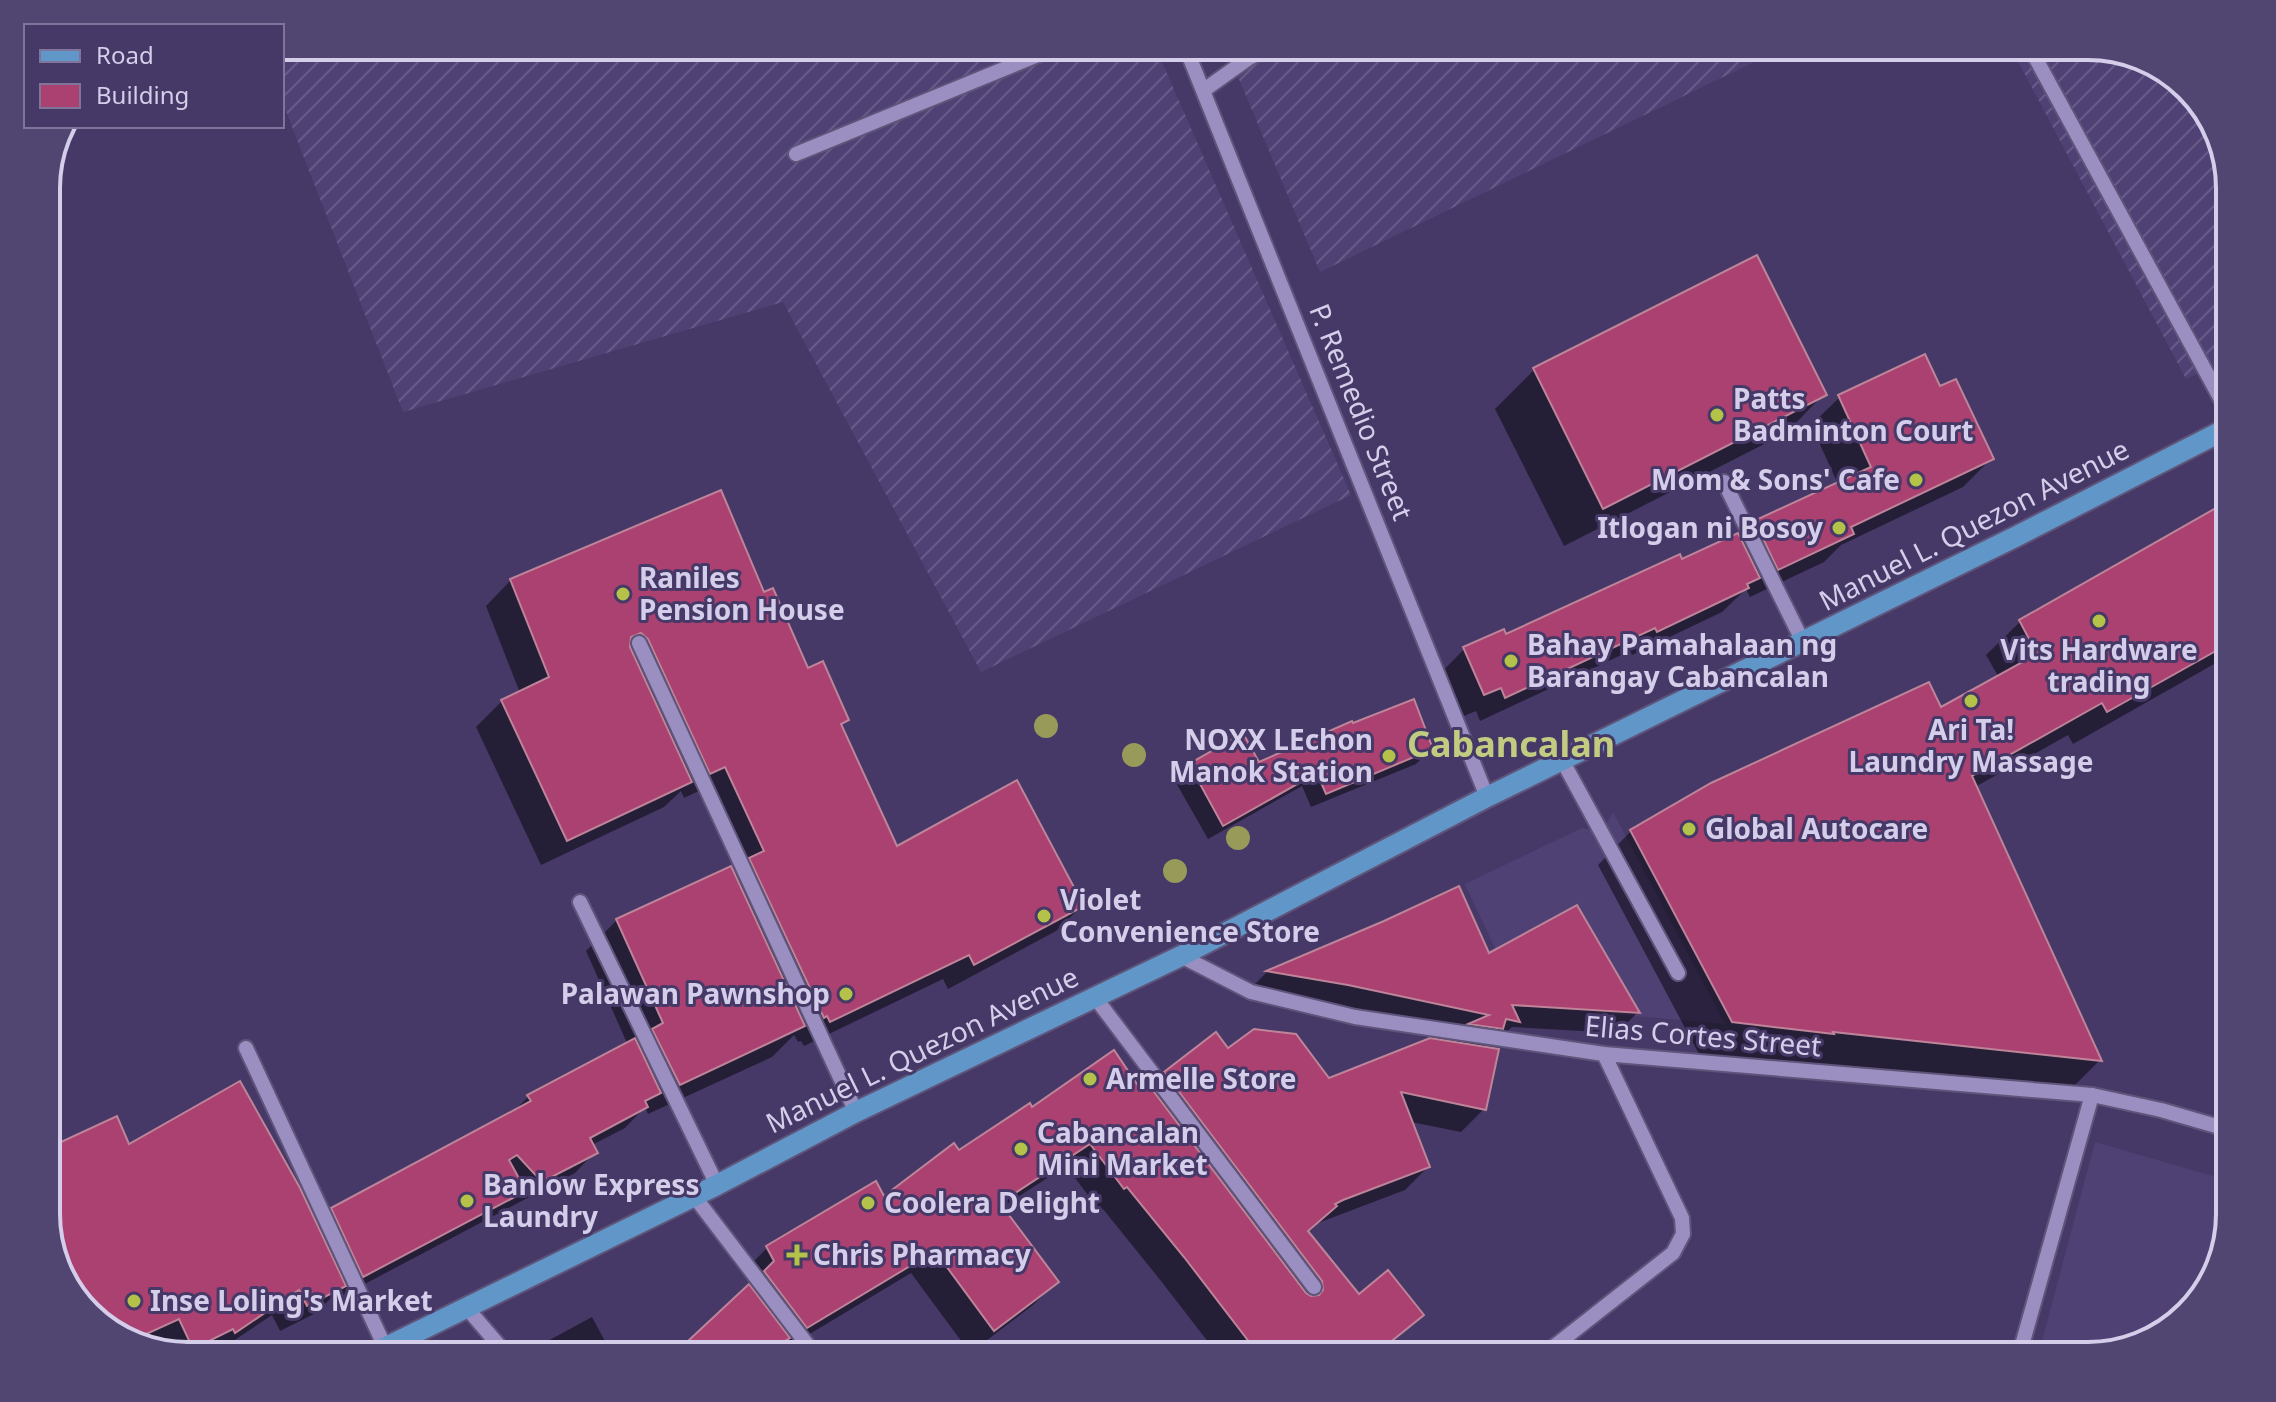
<svg xmlns="http://www.w3.org/2000/svg" width="2276" height="1402" font-family="'Noto Sans',sans-serif">
	<style>
		.built { fill: #504175 }
		.industrial { fill: url(#industrial-furrows) }
		.shadow { fill: #0007 }
		.building { fill: #aa4170; stroke: #be8499; stroke-width: 2 }
		.lines { fill: none; stroke-linecap: round; stroke-linejoin: round }
		.minor-casing { stroke: #5f547a; stroke-width: 18 }
		.major-casing { stroke: #5f547a; stroke-width: 24 }
		.minor { stroke: #9b8fc2; stroke-width: 14 }
		.major { stroke: #6196c9; stroke-width: 20 }
		.tree { fill: #979a59 }
		.poi-dot { fill: #b4c24a; stroke: #463967; stroke-width: 3 }
		.labels { text-anchor: middle; stroke-width: 6; stroke-linejoin: round; paint-order: stroke }
		.poi-label { font-size: 28px; font-weight: bold; fill: #d4ceea; stroke: #463967; text-anchor: start }
		.street-label { font-size: 28px; fill: #d4ceea; stroke: #463967 }
		.district-label { font-size: 36px; font-weight: bold; fill: #c1cc80; stroke: #463967 }
		.rim { fill: none; stroke: #d4ceea; stroke-width: 4 }
	</style>
	<defs>
		<pattern id="industrial-furrows" width="10" height="10" patternUnits="userSpaceOnUse" patternTransform="scale(2)"><rect width="10" height="10" fill="#504175"/><path d="M-1 1l2-2M0 10L10 0M9 11l2-2" fill="none" stroke="#685b89"/></pattern>
	</defs>
	<rect width="100%" height="100%" fill="#463967"/>
	<g class="built">
		<path d="M1613,812L1725,1024L1522,1006L1465,884L1582,828L1602,832Z"/>
		<path d="M2095,1142L2230,1181V1214L2211,1285L2159,1337L2088,1356H2038Z"/>
	</g>
	<g class="industrial">
		<path d="M282,46H1155L1351,495L981,672L783,302L403,412L282,101Z"/>
		<path d="M1225,46H1787L1320,272Z"/>
		<path d="M2010,46H2088L2159,65L2211,117L2230,179V357L2186,379Z"/>
	</g>
	<g class="shadow">
		<path d="M1534,370L1824,394L1786,433L1564,546L1495,409Z"/>
		<path d="M1939,388L1991,459L1963,487L1841,545L1824,562L1750,597L1746,589L1722,612L1632,655L1630,651L1480,721L1476,711L1459,718L1440,674L1464,649L1506,636L1681,562L1739,540L1759,520L1838,484L1811,425L1840,397Z"/>
		<path d="M2230,502V655L2073,744L2068,735L1975,787L2099,1061L2066,1094L1799,1067L1699,1054L1598,865L1631,831L1940,710L1999,678L1986,655L2020,622Z"/>
		<path d="M511,580L763,594L807,670L847,719L840,726L896,848L1082,906L1056,931L948,989L943,979L804,1046L801,1041L798,1042L794,1035L772,1057L648,1114L645,1107L625,1128L592,1145L595,1152L575,1173L342,1296L339,1290L316,1313L280,1331L272,1315L211,1356H188L117,1337L65,1285L46,1223L129,1147L316,1226L333,1210L510,1115L529,1096L627,1043L586,951L617,920L734,876L737,873L699,791L684,798L681,791L664,807L541,865L476,727L502,701L520,693L486,606Z"/>
		<path d="M1242,736L1258,764L1431,749L1416,764L1311,807L1302,786L1208,839L1175,781L1190,766Z"/>
		<path d="M1576,908L1637,1013L1617,1033L1512,1027L1497,1041L1490,1040L1482,1048L1484,1109L1461,1132L1411,1122L1428,1167L1405,1190L1318,1223L1307,1233L1358,1296L1421,1314L1383,1350L1388,1356H1219L1161,1281L1103,1209L1100,1211L1066,1166L1001,1208L1056,1282L1033,1305L970,1353L911,1273L788,1347L796,1356H675L752,1285L744,1271L767,1248L884,1199L1032,1110L1141,1093L1150,1089L1165,1074L1228,1051L1328,1080L1451,1043L1461,1034L1248,991L1267,972L1385,923L1488,956Z"/>
		<path d="M592,1317L613,1356H520Z"/>
	</g>
	<g class="building">
		<path d="M1757,255L1827,395L1603,509L1533,368Z"/>
		<path d="M1925,354L1940,386L1956,379L1994,459L1851,527L1854,534L1778,570L1756,524L1759,523L1758,519L1871,467L1838,395Z"/>
		<path d="M721,490L764,592L773,588L808,668L823,661L849,720L841,724L897,846L1017,780L1084,906L974,965L969,955L830,1022L827,1016L824,1018L749,858L764,851L725,767L710,774L648,639L641,633L631,637L630,647L692,782L567,841L501,700L549,677L510,579Z"/>
		<path d="M2230,500V643L2107,712L2102,703L1972,776L2102,1061L1833,1032L1834,1034L1732,1022L1630,830L1711,783L1929,682L1941,707L2037,654L2019,620Z"/>
		<path d="M1738,533L1760,578L1747,584L1749,588L1657,632L1655,628L1505,698L1501,688L1484,695L1463,647L1504,629L1506,634L1680,554L1682,559Z"/>
		<path d="M1414,699L1433,749L1326,794L1317,773L1223,826L1189,764L1243,733L1259,762L1352,721L1353,723Z"/>
		<path d="M731,866L805,1026L680,1085L652,1029L663,1023L616,919Z"/>
		<path d="M1459,886L1489,953L1577,905L1640,1013L1512,1005L1520,1022L1506,1019L1503,1029L1468,1024L1489,1015L1348,985L1266,971L1384,921Z"/>
		<path d="M1254,1029L1296,1034L1329,1078L1430,1038L1499,1049L1486,1110L1401,1092L1430,1167L1343,1200L1335,1204L1337,1206L1308,1231L1359,1294L1388,1270L1424,1315L1373,1356H1260L1184,1257L1127,1187L1124,1189L1090,1144L1000,1203L1059,1282L994,1331L935,1251L807,1328L764,1271L774,1261L766,1246L876,1181L884,1196L954,1143L959,1150L1030,1103L1032,1107L1114,1050L1141,1090L1148,1084L1306,1293L1311,1296L1319,1295L1323,1290L1322,1281L1164,1072L1216,1032L1228,1048Z"/>
		<path d="M635,1038L661,1093L645,1101L648,1107L590,1138L598,1153L542,1182L517,1155L509,1160L526,1191L363,1277L331,1208L531,1101L527,1095Z"/>
		<path d="M240,1081L300,1188L346,1286L307,1306L299,1290L235,1333L233,1329L193,1349L179,1319L131,1341L117,1337L65,1285L46,1223V1149L117,1116L129,1144Z"/>
		<path d="M749,1284L790,1338L759,1356H672Z"/>
	</g>
	<g class="lines">
		<g class="minor-casing">
			<g id="minor">
				<path d="M1185,46L1487,797"/>
				<path d="M2029,46L2230,416"/>
				<path d="M1204,90L1249,58L1275,46"/>
				<path d="M796,154L1060,46"/>
				<path d="M1724,482L1803,642"/>
				<path d="M639,643L856,1112"/>
				<path d="M1562,760L1678,973"/>
				<path d="M580,902L717,1185"/>
				<path d="M1181,956L1251,992L1355,1017L1604,1054L2092,1095L2161,1110L2230,1130"/>
				<path d="M1094,996L1314,1287"/>
				<path d="M246,1048L385,1347"/>
				<path d="M694,1196L816,1356"/>
				<path d="M466,1307L508,1356"/>
				<path d="M1542,1356L1673,1253L1683,1234L1682,1218L1604,1054"/>
				<path d="M2019,1356L2092,1095"/>
			</g>
		</g>
		<g class="major-casing">
			<path id="major" d="M368,1356L717,1185L856,1112L1181,956L1487,797L2017,536L2230,427"/>
		</g>
		<use href="#minor" class="minor"/>
		<use href="#major" class="major"/>
	</g>
	<g class="tree">
		<circle cx="1046" cy="726" r="12"/>
		<circle cx="1134" cy="755" r="12"/>
		<circle cx="1238" cy="838" r="12"/>
		<circle cx="1175" cy="871" r="12"/>
	</g>
	<g class="poi-dot">
		<circle cx="1717" cy="415" r="8"/>
		<circle cx="1916" cy="480" r="8"/>
		<circle cx="1839" cy="528" r="8"/>
		<circle cx="623" cy="594" r="8"/>
		<circle cx="2099" cy="621" r="8"/>
		<circle cx="1511" cy="661" r="8"/>
		<circle cx="1971" cy="701" r="8"/>
		<circle cx="1389" cy="756" r="8"/>
		<circle cx="1689" cy="829" r="8"/>
		<circle cx="1044" cy="916" r="8"/>
		<circle cx="846" cy="994" r="8"/>
		<circle cx="1090" cy="1079" r="8"/>
		<circle cx="1021" cy="1149" r="8"/>
		<circle cx="467" cy="1201" r="8"/>
		<circle cx="868" cy="1203" r="8"/>
		<path d="M793 1243h8v8h8v8h-8v8h-8v-8h-8v-8h8z"/>
		<circle cx="134" cy="1301" r="8"/>
	</g>
	<g class="labels">
		<g class="poi-label">
			<text x="1733" y="409">Patts<tspan x="1733" dy="32">Badminton Court</tspan></text>
			<text x="1900" y="490" text-anchor="end">Mom &amp; Sons' Cafe</text>
			<text x="1823" y="538" text-anchor="end">Itlogan ni Bosoy</text>
			<text x="639" y="588">Raniles<tspan x="639" dy="32">Pension House</tspan></text>
			<text x="1527" y="655">Bahay Pamahalaan ng<tspan x="1527" dy="32">Barangay Cabancalan</tspan></text>
			<text x="2099" y="660" text-anchor="middle">Vits Hardware<tspan x="2099" dy="32">trading</tspan></text>
			<text x="1971" y="740" text-anchor="middle">Ari Ta!<tspan x="1971" dy="32">Laundry Massage</tspan></text>
			<text x="1373" y="750" text-anchor="end">NOXX LEchon<tspan x="1373" dy="32">Manok Station</tspan></text>
			<text x="1705" y="839">Global Autocare</text>
			<text x="1060" y="910">Violet<tspan x="1060" dy="32">Convenience Store</tspan></text>
			<text x="830" y="1004" text-anchor="end">Palawan Pawnshop</text>
			<text x="1106" y="1089">Armelle Store</text>
			<text x="1037" y="1143">Cabancalan<tspan x="1037" dy="32">Mini Market</tspan></text>
			<text x="483" y="1195">Banlow Express<tspan x="483" dy="32">Laundry</tspan></text>
			<text x="884" y="1213">Coolera Delight</text>
			<text x="813" y="1265">Chris Pharmacy</text>
			<text x="150" y="1311">Inse Loling's Market</text>
		</g>
		<g class="street-label">
			<text transform="translate(1361 412) rotate(68)" y="10">P. Remedio Street</text>
			<text transform="translate(1974 525) rotate(-27)" y="10">Manuel L. Quezon Avenue</text>
			<text transform="translate(1703 1036) rotate(5)" y="10">Elias Cortes Street</text>
			<text transform="translate(922 1050) rotate(-26)" y="10">Manuel L. Quezon Avenue</text>
		</g>
		<g class="district-label">
			<text x="1511" y="757">Cabancalan</text>
		</g>
	</g>
	<path d="M0 0H2276V1402H0ZM188 60H2088A128 128 0 0 1 2216 188V1214A128 128 0 0 1 2088 1342H188A128 128 0 0 1 60 1214V188A128 128 0 0 1 188 60Z" fill="#514571" fill-rule="evenodd"/>
	<path class="rim" d="M188 60H2088A128 128 0 0 1 2216 188V1214A128 128 0 0 1 2088 1342H188A128 128 0 0 1 60 1214V188A128 128 0 0 1 188 60Z"/>
	<rect x="24" y="24" width="260" height="104" fill="#463967" stroke="#7f759b" stroke-width="2"/>
	<rect x="40" y="50" width="40" height="12" fill="#6196c9" stroke="#7f759b" stroke-width="2"/>
	<text x="96" y="64" font-size="24" fill="#d4ceea">Road</text>
	<rect x="40" y="84" width="40" height="24" fill="#aa4170" stroke="#7f759b" stroke-width="2"/>
	<text x="96" y="104" font-size="24" fill="#d4ceea">Building</text>
</svg>
